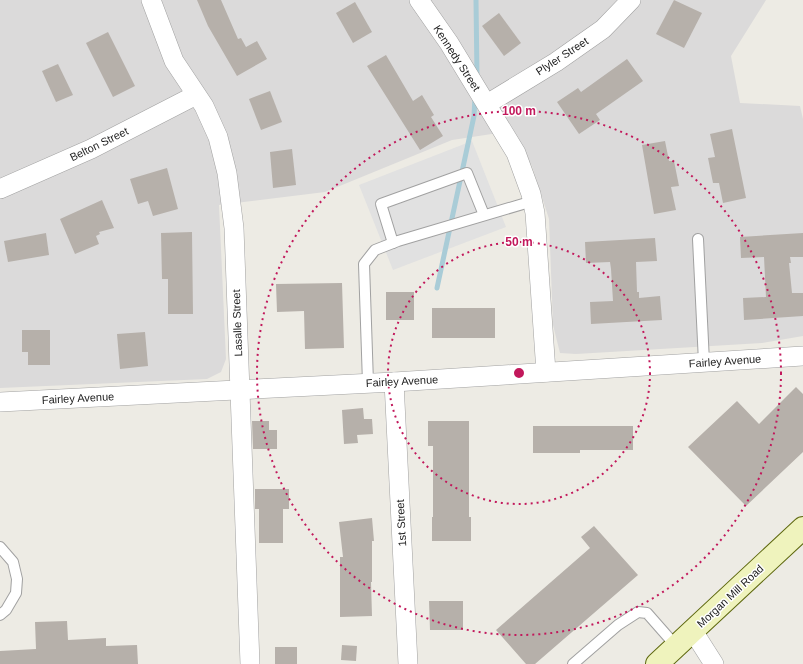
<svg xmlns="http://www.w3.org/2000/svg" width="803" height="664" font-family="Arial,sans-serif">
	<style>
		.residential { fill: #dbdada }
		.parking { fill: #e1e1e1 }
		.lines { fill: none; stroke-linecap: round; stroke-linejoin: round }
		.stream { stroke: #a9ccd7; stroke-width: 5 }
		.building { fill: #b6b0aa }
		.service-casing { stroke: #a1a1a1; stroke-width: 12 }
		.minor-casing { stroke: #a1a1a1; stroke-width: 20 }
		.secondary-casing { stroke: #5f6910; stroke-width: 24 }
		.service { stroke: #fff; stroke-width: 10 }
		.minor { stroke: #fff; stroke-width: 19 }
		.secondary { stroke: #eff3bd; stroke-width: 22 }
		.ring { fill: none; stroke: #c2185b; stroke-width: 2; stroke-dasharray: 2 4 }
		.labels { text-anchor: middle; stroke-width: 3; stroke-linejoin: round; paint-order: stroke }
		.street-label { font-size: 11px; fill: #1d1d1d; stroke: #fff }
		.centre { fill: #c2185b; stroke: #fff; stroke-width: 2 }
		.ring-label { font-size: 12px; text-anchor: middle; font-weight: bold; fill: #c2185b; stroke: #fff; stroke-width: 3; stroke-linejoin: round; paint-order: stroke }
	</style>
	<rect width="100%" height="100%" fill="#edebe4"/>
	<path class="residential" d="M0,0H766L731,56L740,103L800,106L803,119V336L762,343L576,354L560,353L553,325L549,219L532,166L511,131L452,140L325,192L219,205L226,359L221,372L207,379L0,388Z"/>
	<path class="parking" d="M472,141L506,227L393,270L359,185Z"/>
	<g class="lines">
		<g class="stream">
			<path d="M476,0L477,77"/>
			<path d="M437,288L474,116L475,97"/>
		</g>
	</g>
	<g class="building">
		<path d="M197,0H221L238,39L241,38L246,47L257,41L267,59L237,76L208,26Z"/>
		<path d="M674,0L702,13L684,48L656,34Z"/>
		<path d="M355,2L372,32L353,43L336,13Z"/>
		<path d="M499,13L521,43L504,56L482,26Z"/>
		<path d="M108,32L135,86L113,97L86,43Z"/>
		<path d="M386,55L413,101L422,95L434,115L431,117L443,136L420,150L367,66Z"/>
		<path d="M627,59L643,81L596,114L600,120L579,134L557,102L578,88L581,92Z"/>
		<path d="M58,64L73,95L56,102L42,71Z"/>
		<path d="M270,91L282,122L261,130L249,99Z"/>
		<path d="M732,129L746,198L723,203L719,183H713L708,158L715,157L710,134Z"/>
		<path d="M665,141L669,161H674L679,186L671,187L676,210L654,214L642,145Z"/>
		<path d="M292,149L296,185L273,188L270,152Z"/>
		<path d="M167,168L178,209L153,216L148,201L138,204L130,179Z"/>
		<path d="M102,200L114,228L99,232L100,234L96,236L99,244L75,254L60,219Z"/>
		<path d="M192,232L193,314H168V279H162L161,233Z"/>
		<path d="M46,233L49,255L8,262L4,241Z"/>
		<path d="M803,233V257H790L791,263H789L792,293H803V316L744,320L743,298L766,297L764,257L741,258L740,237Z"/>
		<path d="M655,238L657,261L636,262L637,292H639V298L660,296L662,320L591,324L590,302L613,301L611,269L610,262L586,263L585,242Z"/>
		<path d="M342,283L344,348L305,349L304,311L277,312L276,284Z"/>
		<rect x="386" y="292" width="28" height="28"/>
		<rect x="432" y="308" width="63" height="30"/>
		<path d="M22,330H50V365H28V352H22Z"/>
		<path d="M145,332L148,366L120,369L117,334Z"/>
		<path d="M796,387L803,394V452L746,506L688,447L737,401L759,424Z"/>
		<path d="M363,408L364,419H372L373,434L357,435L358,443L344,444L342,410Z"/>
		<path d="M252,421H269V430H277V449H253Z"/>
		<path d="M428,421H469V517H471V541H432V517H433V446H428Z"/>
		<path d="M533,426H633V450H580V453H533Z"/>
		<path d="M255,489H289V509H283V543H259V509H255Z"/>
		<path d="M372,518L374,541H372V582H371L372,616L340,617V557H343L339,522Z"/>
		<path d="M594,526L638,575L535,664H526L496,630L590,548L581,537Z"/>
		<path d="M429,601H463V630H430Z"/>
		<path d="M67,621L68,640L106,638V646L137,645L138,664H0V651L36,649L35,622Z"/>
		<path d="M342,645L357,646L356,661L341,660Z"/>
		<rect x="275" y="647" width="22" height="17"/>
	</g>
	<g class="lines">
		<g class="service-casing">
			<g id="service">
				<path d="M698,239L704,362"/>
				<path d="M393,243L381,204L467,173L484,215"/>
				<path d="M368,383L364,264L375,250L398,241L533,201"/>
				<path d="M0,547L13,562L17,579L16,593L6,610L0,615"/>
				<path d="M573,664L618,625L638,612L647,613L676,646"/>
			</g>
		</g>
		<g class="minor-casing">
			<g id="minor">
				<path d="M151,0L174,61L204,106L218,137L227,173L234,228L250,664"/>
				<path d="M419,0L449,43L516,153L531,194L535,213L546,372"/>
				<path d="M487,104L556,62L603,29L631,0"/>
				<path d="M0,189L91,149L196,95"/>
				<path d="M394,382L408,664"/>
				<path d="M0,402L394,382L803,356"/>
				<path d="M693,631L714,664"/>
			</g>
		</g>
		<g class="secondary-casing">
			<path id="secondary" d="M657,664L803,528"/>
		</g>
		<use href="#service" class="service"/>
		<use href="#minor" class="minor"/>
		<use href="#secondary" class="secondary"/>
	</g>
	<g class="ring">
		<circle cx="519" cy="373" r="131"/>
		<circle cx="519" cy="373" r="262"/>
	</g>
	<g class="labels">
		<g class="street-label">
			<text transform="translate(562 56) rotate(-33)" y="4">Plyler Street</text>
			<text transform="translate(457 58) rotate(57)" y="4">Kennedy Street</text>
			<text transform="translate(99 144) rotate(-26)" y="4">Belton Street</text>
			<text transform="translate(237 323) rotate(-92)" y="4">Lasalle Street</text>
			<text transform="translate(725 361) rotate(-4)" y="4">Fairley Avenue</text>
			<text transform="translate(402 381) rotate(-3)" y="4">Fairley Avenue</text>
			<text transform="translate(78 398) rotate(-3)" y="4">Fairley Avenue</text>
			<text transform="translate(401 523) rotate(-93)" y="4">1st Street</text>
			<text transform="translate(730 596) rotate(-43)" y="4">Morgan Mill Road</text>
		</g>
	</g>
	<circle cx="519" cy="373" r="6" class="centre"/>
	<g class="ring-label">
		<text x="519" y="115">100 m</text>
		<text x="519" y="246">50 m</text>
	</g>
</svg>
